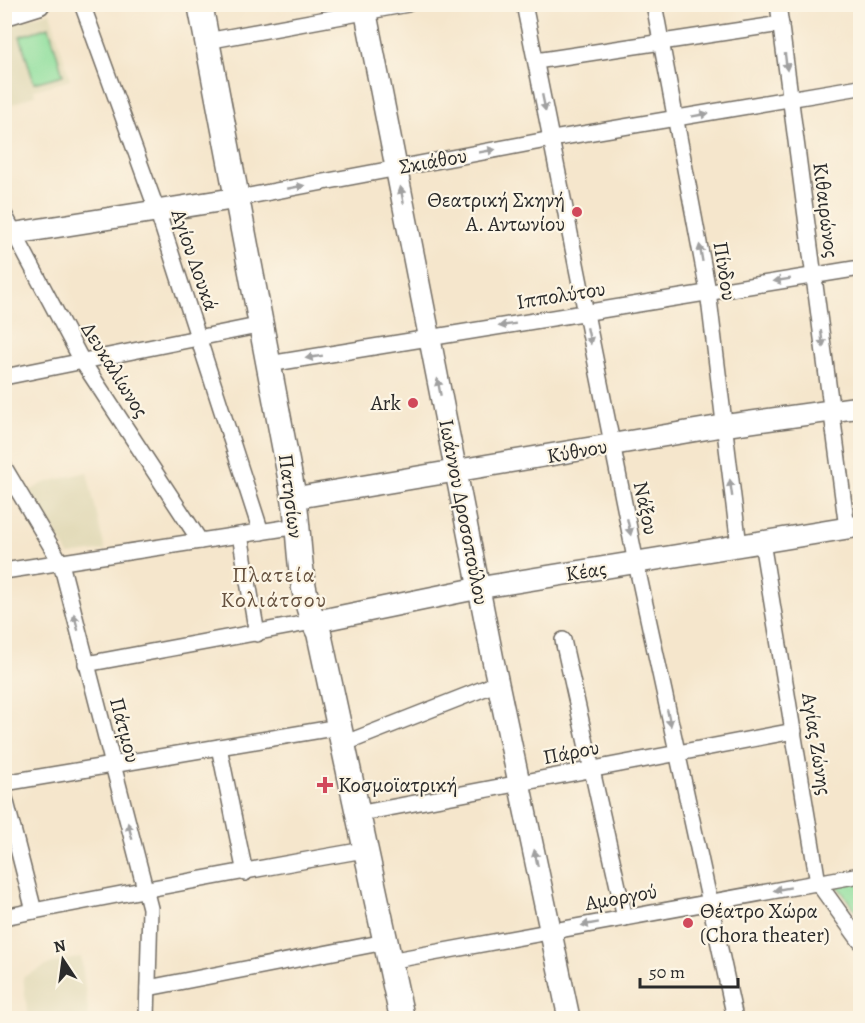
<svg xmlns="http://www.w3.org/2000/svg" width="865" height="1023" font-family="Alegreya,serif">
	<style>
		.built { fill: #e3dbba }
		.green { fill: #90df9e; stroke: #5e8564; stroke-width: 1.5 }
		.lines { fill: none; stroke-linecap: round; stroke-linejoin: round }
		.street-casing { stroke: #726c63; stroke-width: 18 }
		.secondary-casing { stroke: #726c63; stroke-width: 24 }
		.primary-casing { stroke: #726c63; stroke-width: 27 }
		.street { stroke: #fff; stroke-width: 15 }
		.secondary { stroke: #fff; stroke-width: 21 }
		.primary { stroke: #fff; stroke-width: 24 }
		.oneway { fill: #a0a0a0 }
		.poi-dot { fill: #d1495b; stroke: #fcf5e5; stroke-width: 2 }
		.labels { text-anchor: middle; stroke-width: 4.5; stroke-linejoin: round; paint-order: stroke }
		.street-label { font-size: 21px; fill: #2b2b2b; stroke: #fcf5e5 }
		.poi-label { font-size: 21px; fill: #2b2b2b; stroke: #fcf5e5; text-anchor: end }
		.neighbourhood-label { font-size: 22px; letter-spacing: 1.5px; fill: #665240; stroke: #fcf5e5 }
	</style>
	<rect width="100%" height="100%" fill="#fcf5e5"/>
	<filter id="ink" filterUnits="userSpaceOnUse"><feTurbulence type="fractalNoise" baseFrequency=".0167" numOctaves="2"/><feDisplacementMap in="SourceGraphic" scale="12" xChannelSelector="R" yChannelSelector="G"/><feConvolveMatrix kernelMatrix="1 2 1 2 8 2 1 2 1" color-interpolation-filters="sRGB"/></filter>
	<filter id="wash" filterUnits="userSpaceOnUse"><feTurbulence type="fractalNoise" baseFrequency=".008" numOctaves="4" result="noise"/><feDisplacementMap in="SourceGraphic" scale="24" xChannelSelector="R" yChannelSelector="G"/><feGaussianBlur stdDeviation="1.35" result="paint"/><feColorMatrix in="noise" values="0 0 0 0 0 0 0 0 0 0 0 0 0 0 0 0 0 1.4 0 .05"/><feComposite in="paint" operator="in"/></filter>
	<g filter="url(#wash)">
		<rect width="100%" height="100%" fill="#f5e6cc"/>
		<g class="built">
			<path d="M50,12L70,80L34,90L35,95L5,107V26Z"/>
			<path d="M87,472L105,550L69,555L30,491L44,483Z"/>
			<path d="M81,957L89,1018H28L23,977L52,963Z"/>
		</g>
		<g class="green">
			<path d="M49,27L63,75L34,83L20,36Z"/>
			<path d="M860,876V917L834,881Z"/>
		</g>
	</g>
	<g filter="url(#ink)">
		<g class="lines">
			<g class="street-casing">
				<g id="street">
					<path d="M82,4L159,216L261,532"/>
					<path d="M524,4L636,563L735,1018"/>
					<path d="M654,4L708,291L739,546"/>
					<path d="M778,4L847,528"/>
					<path d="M207,41L408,4"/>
					<path d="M536,61L781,24"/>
					<path d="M238,198L552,139L860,87"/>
					<path d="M4,214L82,361L200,541"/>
					<path d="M269,364L860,268"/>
					<path d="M4,377L262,325"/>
					<path d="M4,467L61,563L150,908L147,1018"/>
					<path d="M240,535L257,634"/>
					<path d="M762,542L818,883L860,941"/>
					<path d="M4,571L298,526"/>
					<path d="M563,640L625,918"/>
					<path d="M86,664L313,622"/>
					<path d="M343,744L498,683"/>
					<path d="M219,747L245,873"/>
					<path d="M4,783L339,727"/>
					<path d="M4,794L34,911"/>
					<path d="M357,814L794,731"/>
					<path d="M4,917C124,893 244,871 364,850"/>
					<path d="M389,961L860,875"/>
					<path d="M148,988L385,942"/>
				</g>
			</g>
			<g class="secondary-casing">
				<g id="secondary">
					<path d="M364,4L493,660L569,1018"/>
					<path d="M4,15L39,4"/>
					<path d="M4,235L238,198"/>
					<path d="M294,498L722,426L860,407"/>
					<path d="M313,622L484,587L860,526"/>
				</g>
			</g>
			<g class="primary-casing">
				<path id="primary" d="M200,4L294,498C301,542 297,593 319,633L402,1018"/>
			</g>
			<use href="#street" class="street"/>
			<use href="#secondary" class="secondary"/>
			<use href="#primary" class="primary"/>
		</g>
		<defs><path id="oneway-solid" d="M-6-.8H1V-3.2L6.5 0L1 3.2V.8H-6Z" transform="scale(1.5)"/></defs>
		<g class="oneway">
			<use href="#oneway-solid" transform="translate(786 62) rotate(83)"/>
			<use href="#oneway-solid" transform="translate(544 103) rotate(78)"/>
			<use href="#oneway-solid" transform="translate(700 115) rotate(-10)"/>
			<use href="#oneway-solid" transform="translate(487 151) rotate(-10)"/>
			<use href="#oneway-solid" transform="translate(296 187) rotate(-11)"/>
			<use href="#oneway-solid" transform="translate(402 195) rotate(-101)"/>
			<use href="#oneway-solid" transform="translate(701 253) rotate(-100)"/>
			<use href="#oneway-solid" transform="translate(782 280) rotate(171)"/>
			<use href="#oneway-solid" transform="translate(507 325) rotate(171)"/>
			<use href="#oneway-solid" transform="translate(589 336) rotate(78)"/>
			<use href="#oneway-solid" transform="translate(822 339) rotate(83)"/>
			<use href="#oneway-solid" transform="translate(314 357) rotate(171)"/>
			<use href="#oneway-solid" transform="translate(439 387) rotate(-101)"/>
			<use href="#oneway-solid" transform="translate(731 488) rotate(-98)"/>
			<use href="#oneway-solid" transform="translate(629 527) rotate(78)"/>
			<use href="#oneway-solid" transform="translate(76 622) rotate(-104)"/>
			<use href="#oneway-solid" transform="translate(669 718) rotate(78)"/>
			<use href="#oneway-solid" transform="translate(130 831) rotate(-105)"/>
			<use href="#oneway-solid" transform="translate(536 858) rotate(-102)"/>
			<use href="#oneway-solid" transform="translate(782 889) rotate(170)"/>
			<use href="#oneway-solid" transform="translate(590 924) rotate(170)"/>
		</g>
	</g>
	<g class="poi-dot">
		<circle cx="577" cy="212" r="6"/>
		<circle cx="413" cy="403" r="6"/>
		<path d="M322 776h6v6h6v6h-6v6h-6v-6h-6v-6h6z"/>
		<circle cx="688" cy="923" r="6"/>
	</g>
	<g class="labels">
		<g class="street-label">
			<text transform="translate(433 161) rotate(-10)" y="7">Σκιάθου</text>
			<text transform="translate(826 210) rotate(83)" y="7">Κιθαιρώνος</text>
			<text transform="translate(195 260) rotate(71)" y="7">Αγίου Λουκά</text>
			<text transform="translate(725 271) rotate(81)" y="7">Πίνδου</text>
			<text transform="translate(561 295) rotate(-9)" y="7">Ιππολύτου</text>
			<text transform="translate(115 370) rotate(58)" y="7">Δευκαλίωνος</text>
			<text transform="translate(577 451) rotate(-10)" y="7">Κύθνου</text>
			<text transform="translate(291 496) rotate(83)" y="7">Πατησίων</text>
			<text transform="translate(646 508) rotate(78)" y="7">Νάξου</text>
			<text transform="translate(464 512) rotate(79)" y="7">Ιωάννου Δροσοπούλου</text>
			<text transform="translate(586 571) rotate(-9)" y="7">Κέας</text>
			<text transform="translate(125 730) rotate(75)" y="7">Πάτμου</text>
			<text transform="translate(817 744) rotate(81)" y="7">Αγίας Ζώνης</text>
			<text transform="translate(571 752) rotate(-11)" y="7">Πάρου</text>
			<text transform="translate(621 897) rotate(-10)" y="7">Αμοργού</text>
		</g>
		<g class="poi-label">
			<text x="565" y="207">Θεατρική Σκηνή<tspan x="565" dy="24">Α. Αντωνίου</tspan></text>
			<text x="401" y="410">Ark</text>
			<text x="338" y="792" text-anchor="start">Κοσμοϊατρική</text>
			<text x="700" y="918" text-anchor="start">Θέατρο Χώρα<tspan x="700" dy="24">(Chora theater)</tspan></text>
		</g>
		<g class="neighbourhood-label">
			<text x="274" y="582">Πλατεία<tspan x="274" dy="25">Κολιάτσου</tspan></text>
		</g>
	</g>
	<rect width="865" height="1023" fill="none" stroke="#fcf5e5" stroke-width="24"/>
	<g transform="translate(63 960) rotate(347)" stroke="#fcf5e5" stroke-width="4.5" paint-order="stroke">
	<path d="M0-4.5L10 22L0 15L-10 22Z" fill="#2b2b2b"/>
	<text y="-9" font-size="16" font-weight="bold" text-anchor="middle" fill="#2b2b2b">N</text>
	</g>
	<path d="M640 978v9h98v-9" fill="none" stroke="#2b2b2b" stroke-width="3"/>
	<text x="649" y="978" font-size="18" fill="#2b2b2b" stroke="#fcf5e5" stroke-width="4.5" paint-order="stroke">50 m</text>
</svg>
